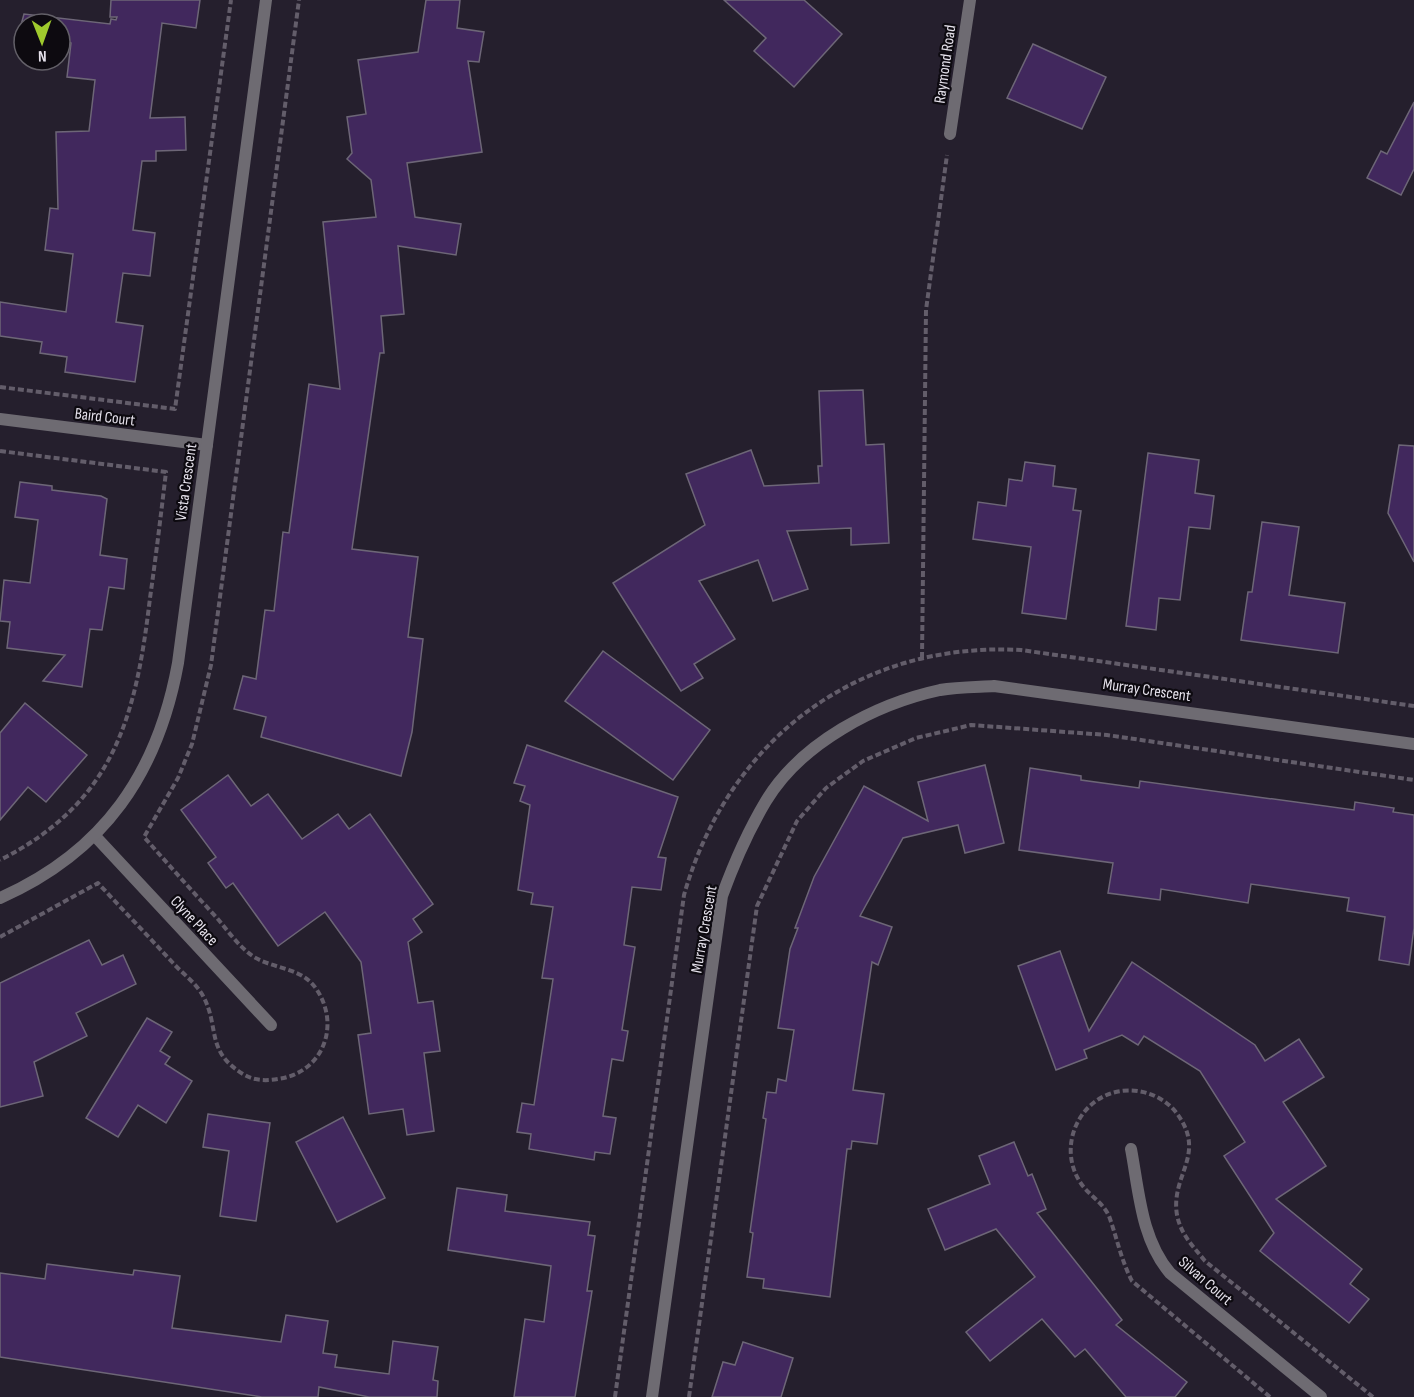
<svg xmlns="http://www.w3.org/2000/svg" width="1414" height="1397" font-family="'Sofia Sans Condensed',sans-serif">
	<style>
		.building { fill: #41285d; stroke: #6d6677; stroke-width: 1.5 }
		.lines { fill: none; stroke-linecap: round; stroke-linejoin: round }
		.path { stroke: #635d6a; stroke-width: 4; stroke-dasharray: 6 3; stroke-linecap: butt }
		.street { stroke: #6e6b72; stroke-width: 12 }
		.labels { text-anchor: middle; stroke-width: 4.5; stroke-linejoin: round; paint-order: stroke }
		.street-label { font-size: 16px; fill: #e5e1eb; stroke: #0d0a10 }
	</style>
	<rect width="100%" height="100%" fill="#251f2d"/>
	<g class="building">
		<path d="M111,0H200L196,28L162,23L150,118L185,117L186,150L156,151V161H142L133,230L155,233L150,276L123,273L116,322L143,326L135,382L65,372L67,357L40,353L42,342L0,336V302L66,312L73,254L45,250L50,208L58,209L56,132L89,131L95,80L67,77L71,43L60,39V24H24V26L21,25L24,14L110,24L111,19L116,20L117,17H110Z"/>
		<path d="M426,0H460L457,28L484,32L479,62L468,61L482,152L407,163L415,217L461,224L456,255L398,246L404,314L381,316L384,353H380L352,549L418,557L408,637L423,639L412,732L401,776L261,737L266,717L234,709L243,676L256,679L265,610L274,611L283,532L289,533L309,384L340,389L323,222L376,217L371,180L347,159L352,153L347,117L366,114L358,60L418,52Z"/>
		<path d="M724,0H804L842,34L794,87L754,51L766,38Z"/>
		<path d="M1033,44L1106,77L1082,129L1007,98Z"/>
		<path d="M1414,102V169L1401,195L1367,178L1381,151L1387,154Z"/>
		<path d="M863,390L866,445L884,444L889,543L851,545V528L787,531L808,589L773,601L758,560L699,581L735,639L694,664L703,678L681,691L613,583L705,525L686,474L751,450L764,486L819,483L818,466H822L819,391Z"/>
		<path d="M1399,445L1414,446V562L1388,513Z"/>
		<path d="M1148,453L1199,460L1195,493L1214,496L1210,529L1189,527L1180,600L1159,598L1156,630L1126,626Z"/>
		<path d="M1025,462L1055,466L1053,486L1076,489L1073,510L1081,511L1066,619L1022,613L1031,547L973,539L978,502L1006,506L1009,479L1022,481Z"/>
		<path d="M20,482L52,486V490L101,496L107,499L100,555L127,559L124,589L109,587L102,630L90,629L82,687L43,681L65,655L7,648L10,622L0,621L4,580L30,583L38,520L15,517Z"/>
		<path d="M1262,522L1299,527L1289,595L1345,603L1338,653L1241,640L1248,592H1252Z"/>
		<path d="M603,651L710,730L673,780L565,701Z"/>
		<path d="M25,703L87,755L46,802L28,787L0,820V733Z"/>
		<path d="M527,745L678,797L658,857L666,858L661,890L632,887L624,945L635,947L622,1030L628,1031L623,1061L612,1059L603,1116L616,1118L610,1154L595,1152L594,1160L529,1149L531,1134L517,1132L522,1103L534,1105L553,979L542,978L553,907L531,904L533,893L518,890L530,805L520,801L525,786L514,783Z"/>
		<path d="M985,765L1004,843L965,853L958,825L903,838L860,916L892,927L878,965L872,962L853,1090L884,1094L877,1144L852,1141L851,1149H847L830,1297L763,1288L764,1279L747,1277L753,1233L750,1232L766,1119L763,1118L767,1092L776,1093L778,1079L786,1081L794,1030L778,1028L790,949L798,928H795L814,877L864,786L928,821L918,782Z"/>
		<path d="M1030,768L1081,776V780L1139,788L1140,781L1354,810L1355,802L1394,808L1393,812L1414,815V928L1409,965L1379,960L1385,917L1347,911L1349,898L1251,884L1248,903L1161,889L1160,900L1108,893L1113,863L1019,850Z"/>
		<path d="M228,775L251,806L268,794L302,839L338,814L349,829L370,814L433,904L413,919L422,932L408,942L418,1003L433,1001L440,1051L424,1053L434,1131L407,1135L403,1109L369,1114L358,1035L371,1033L361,962L325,912L278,946L233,883L226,888L208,863L216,857L181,810Z"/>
		<path d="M89,940L102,965L123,955L136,984L76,1013L87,1036L34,1062L43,1096L0,1107V983Z"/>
		<path d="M1060,951L1089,1031L1132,962L1255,1045L1265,1061L1299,1039L1324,1077L1283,1102L1326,1166L1276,1199L1362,1269L1350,1284L1369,1299L1349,1323L1260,1251L1274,1233L1224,1156L1245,1142L1200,1071L1144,1036L1138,1045L1122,1035L1084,1050L1087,1058L1056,1070L1018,966Z"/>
		<path d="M147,1018L172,1032L160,1051L170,1057L165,1064L192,1081L166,1123L138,1105L118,1137L86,1118Z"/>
		<path d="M208,1114L270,1123L256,1221L220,1216L229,1151L203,1147Z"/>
		<path d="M343,1117L385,1198L337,1222L296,1142Z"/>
		<path d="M1014,1142L1028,1176L1032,1174L1046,1209L1037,1213L1122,1320L1116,1325L1187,1382L1175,1397H1126L1085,1349L1075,1357L1042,1319L990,1361L966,1332L1035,1277L996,1229L945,1250L928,1209L990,1184L979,1156Z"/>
		<path d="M457,1188L507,1195L505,1211L590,1222L588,1235L595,1236L587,1291H592L575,1397H514L525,1319L544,1322L551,1266L448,1250Z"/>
		<path d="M47,1264L133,1275L134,1270L180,1276L172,1328L281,1342L286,1315L328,1321L323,1353L337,1355L335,1367L389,1374L393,1341L438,1347L433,1380L438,1381L437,1397H369L319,1387L318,1397H262L0,1357V1273L45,1279Z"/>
		<path d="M743,1342L793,1358L781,1397H712L723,1362L735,1365Z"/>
	</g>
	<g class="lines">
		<g class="path">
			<path d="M0,387L175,409L231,0"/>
			<path d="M0,451L166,472C161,514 156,556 150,598C136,716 115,802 0,860"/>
			<path d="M922,658L926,310L947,155"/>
			<path d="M0,937L98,883C123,910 148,936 173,963C183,974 196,983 203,996C220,1027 205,1051 243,1074C254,1081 266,1081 278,1079C322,1073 341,1027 317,990C302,967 276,970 254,957C239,947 228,931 217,918C192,891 168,864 144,837L178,778L192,744L211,665L299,0"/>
			<path d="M615,1397L684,895C728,740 858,641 1021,650L1414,706"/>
			<path d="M689,1397L757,906L797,821L826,788L863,761L916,738L971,725L1107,735L1414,780"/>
			<path d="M1270,1397L1132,1281C1121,1260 1117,1238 1109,1216C1102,1201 1088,1195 1080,1182C1057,1146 1079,1097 1121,1091C1141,1088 1162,1096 1175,1111C1209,1154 1170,1174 1177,1215C1181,1235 1193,1246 1205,1261L1373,1397"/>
		</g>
		<g class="street">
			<path d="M950,134L970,0"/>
			<path d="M0,419L207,445"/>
			<path d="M95,836L271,1025"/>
			<path d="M0,898C104,852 158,773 178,663L266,0"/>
			<path d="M1131,1149C1139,1191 1141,1239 1170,1273L1321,1397"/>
			<path d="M652,1397L722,896C734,863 748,831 766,801C801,743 875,704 940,690C957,687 977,687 994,686L1414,744"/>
		</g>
	</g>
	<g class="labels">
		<g class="street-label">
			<text transform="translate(944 64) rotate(-82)" y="6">Raymond Road</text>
			<text transform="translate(105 416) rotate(7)" y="6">Baird Court</text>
			<text transform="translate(185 482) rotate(-82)" y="6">Vista Crescent</text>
			<text transform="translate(1147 689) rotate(8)" y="6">Murray Crescent</text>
			<text transform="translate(195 920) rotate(47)" y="6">Clyne Place</text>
			<text transform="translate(703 929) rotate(-80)" y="6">Murray Crescent</text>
			<text transform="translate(1206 1280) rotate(41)" y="6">Silvan Court</text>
		</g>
	</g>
	<g transform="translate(42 42) rotate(179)"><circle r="28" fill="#0d0a10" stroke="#636068" stroke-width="1.5"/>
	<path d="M0-4.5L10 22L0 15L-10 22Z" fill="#9fca2d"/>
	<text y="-9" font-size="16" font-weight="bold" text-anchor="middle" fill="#e5e1eb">N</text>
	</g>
</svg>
